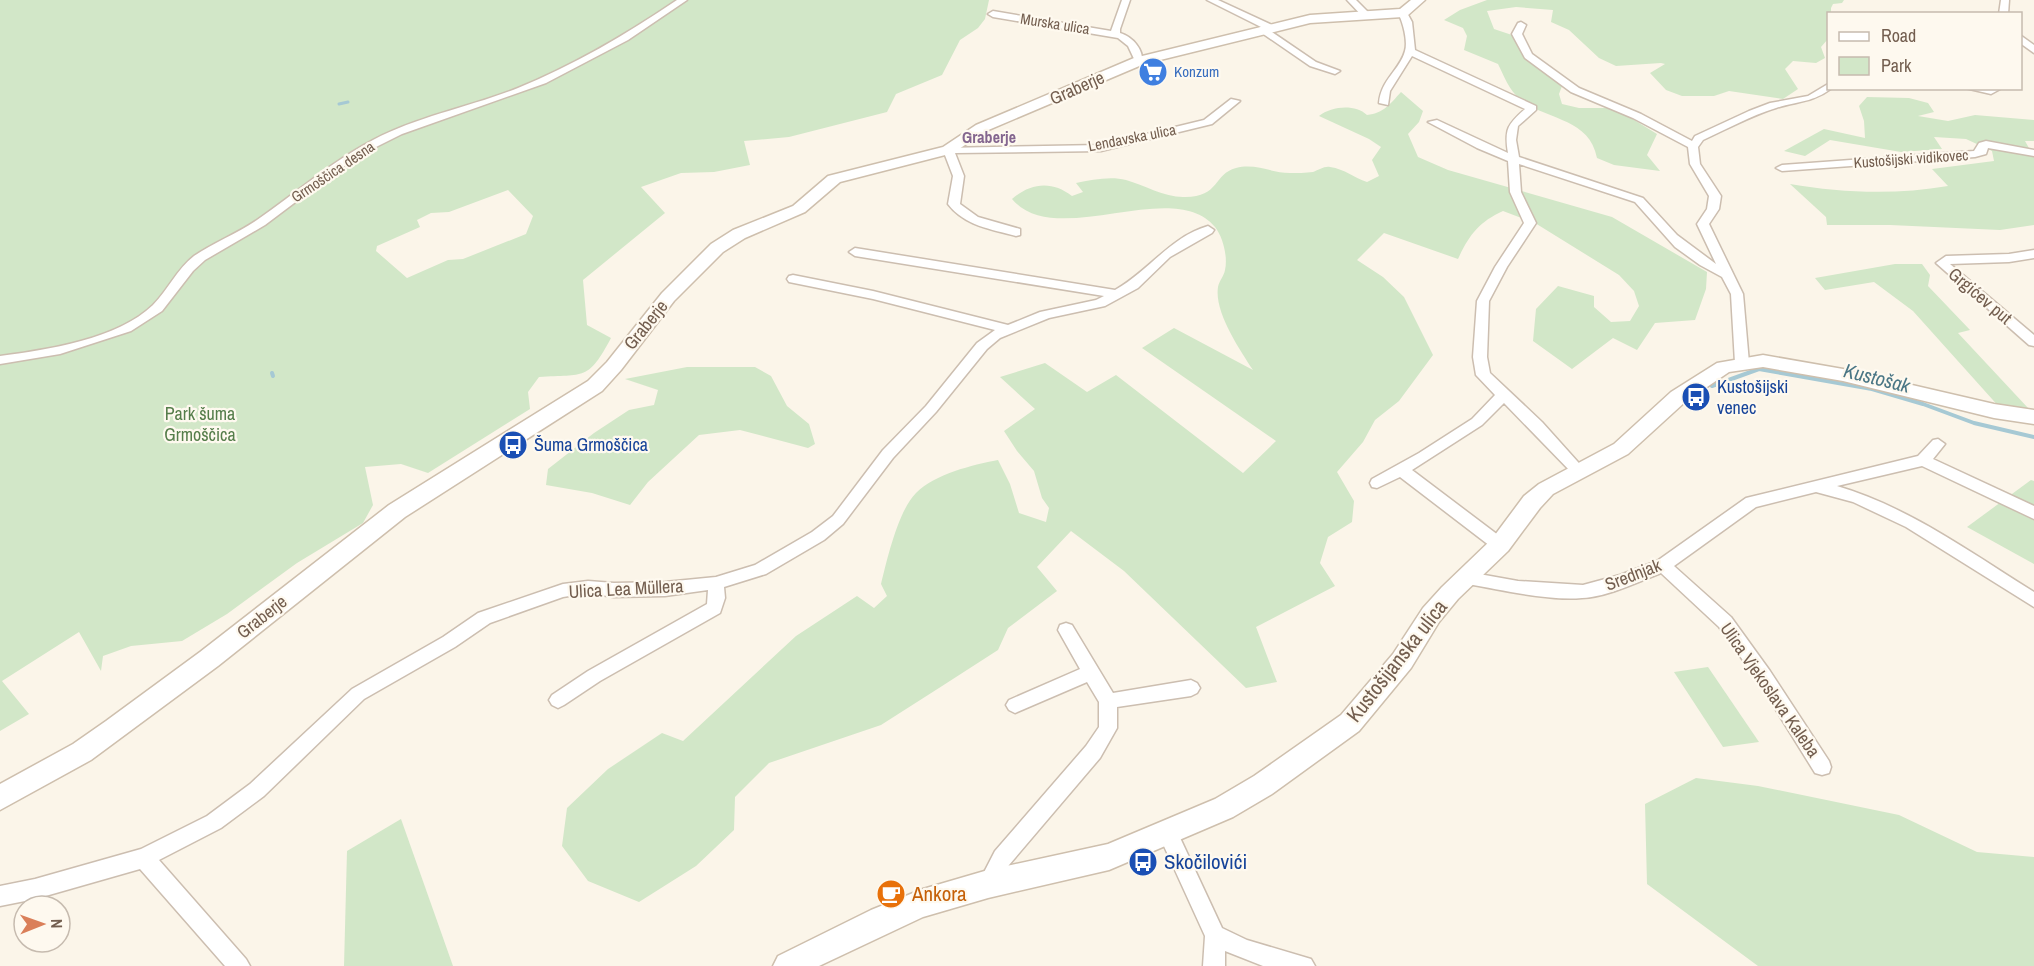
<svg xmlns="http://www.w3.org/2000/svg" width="2034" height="966" font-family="'Archivo Narrow',sans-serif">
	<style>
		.green { fill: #d2e7c8; fill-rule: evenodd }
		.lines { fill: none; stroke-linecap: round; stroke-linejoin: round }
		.stream-far1 { stroke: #a6c9d4; stroke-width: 3 }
		.stream { stroke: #a6c9d4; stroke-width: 4 }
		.street-casing { stroke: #ccbeb0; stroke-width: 3 }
		.secondary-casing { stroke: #cebfad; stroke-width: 3 }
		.street { fill: #fff; fill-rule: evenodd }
		.secondary { fill: #fff; fill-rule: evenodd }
		.labels { text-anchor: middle; stroke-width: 4.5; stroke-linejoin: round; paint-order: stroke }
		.far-street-label { font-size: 15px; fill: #735e4f; stroke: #fef9ef }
		.far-shop-label { font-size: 15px; fill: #366cbe; stroke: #fef9ef; text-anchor: start }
		.far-neighbourhood-label { font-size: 16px; font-weight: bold; fill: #84668f; stroke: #fef9ef }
		.street-label { font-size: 18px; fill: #735e4f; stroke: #fef9ef }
		.transit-label { font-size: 18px; fill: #164399; stroke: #fef9ef; text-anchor: start }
		.park-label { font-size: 18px; fill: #557d4a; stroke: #fef9ef }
		.water-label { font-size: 20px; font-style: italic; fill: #4a7685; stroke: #fef9ef }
		.near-street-label { font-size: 21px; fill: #735e4f; stroke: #fef9ef }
		.near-transit-label { font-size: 21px; fill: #164399; stroke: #fef9ef; text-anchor: start }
		.near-food-label { font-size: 21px; fill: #c56008; stroke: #fef9ef; text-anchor: start }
	</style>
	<rect width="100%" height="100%" fill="#fbf5e9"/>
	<g class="green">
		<path d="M0,0H989L985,19L978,28L960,40L942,75L896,94L887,112L789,137L744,141L750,165L714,172L681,173L641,187L665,213L583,280L587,325L611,338C588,381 585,374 539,377L528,392L530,409L428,473L401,464L365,467L373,505L363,523L297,563L227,614L182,641L131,646L103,656L101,671L79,632L2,681L29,714L0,731ZM508,190L533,216L526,234L463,259L448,260L407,278L376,251L377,246L420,227L417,220L431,213L449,212Z"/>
		<path d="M1487,0H1844L1842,3L1833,4L1831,8V13L1828,14V39L1821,47L1825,58L1816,63L1793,61L1785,69L1798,89L1783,99L1729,91L1714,96H1682L1666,90L1650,73L1665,64L1661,63L1616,66L1599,58L1569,30L1551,22L1553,10L1516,7L1487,11L1494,29L1515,36L1523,56L1562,86L1559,94L1562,104L1579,108H1609L1626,115L1657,134L1647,155L1660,171L1614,165L1597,158C1589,117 1546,121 1520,99C1509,90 1504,76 1498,64L1464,50L1467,36L1463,28L1444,20L1460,10Z"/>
		<path d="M1401,92L1423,111L1419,122L1408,134L1418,157L1448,170L1612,217L1707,272L1706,289L1695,320L1655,323L1637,350L1613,338L1572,369L1533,341L1536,309L1558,286L1594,296V307L1611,322L1630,321L1639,306L1634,291L1619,275L1535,223L1503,211C1479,222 1469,235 1458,259L1384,233L1357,260L1383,277L1404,297L1433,355L1399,401L1375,420L1363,442L1337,472L1354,501L1352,522L1328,537L1320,563L1335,586L1256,627L1277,682L1246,688L1124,571L1071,531L1037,567L1057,591L1008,628L998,650L939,688L881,725L769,763L735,797L734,830L696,866L639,902L588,881L562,846L567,808L608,769L662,733L683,741L796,636L857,596L874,608L887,596L881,584C887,560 898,511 916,493C935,474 972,465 998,460L1010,484L1019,513L1046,522L1049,508L1042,498L1034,471L1017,451L1004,431L1035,409L1000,377L1045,363L1087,392L1116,375L1243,473L1276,441L1142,348L1174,328L1253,370C1240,350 1214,312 1218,287C1219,281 1224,276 1225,270C1228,257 1223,237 1215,227C1173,176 1056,251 1012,199C1030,183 1052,180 1072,196L1083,192L1076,183C1092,180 1110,176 1126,180C1144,185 1164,197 1183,197C1220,198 1213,174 1236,168C1256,163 1271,173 1290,173C1297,173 1306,173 1313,172C1319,170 1324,166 1330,167C1345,169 1354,178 1367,182L1379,176L1372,160L1381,147L1369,139L1319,116C1332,106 1355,104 1367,115C1384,113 1390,104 1401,92Z"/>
		<path d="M1867,97L1909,98L1928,103L1934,112L1918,116L1948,121L1975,115L2034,120V141H2025L2034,157V225L2000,230L1890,225H1827L1826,217L1790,184C1842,193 1896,195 1948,186L1932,169L1994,161L1992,151L1966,139L1934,137L1942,149L1901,152L1830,140L1805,156L1784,151L1824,129L1865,138L1864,121L1859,106Z"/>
		<path d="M1895,264H1922L1930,275L1928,286L1970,330L1958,333L2028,408L2001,409L1913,311L1874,282L1825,290L1815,278Z"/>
		<path d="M687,367H755L771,376L787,406L809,424L815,444L808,448L740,430L699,435L648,482L630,505L592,493L546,485L548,469L594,433L629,410L654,405L658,390L625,379Z"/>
		<path d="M2031,480L2034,481V564L1967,527Z"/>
		<path d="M1708,667L1759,742L1723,747L1674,672Z"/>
		<path d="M1696,778L1758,786L1899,815L1977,852L2034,857V966H1758L1647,884L1645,804Z"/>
		<path d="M401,819L453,966H344L347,851Z"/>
	</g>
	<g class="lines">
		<path class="stream-far1" d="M339,104L348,102"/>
		<g class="stream">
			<path d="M272,373L273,376"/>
			<path d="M1712,386L1759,369L1872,389L1923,404L1974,423L2034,437"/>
		</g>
		<g class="street-casing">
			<g id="street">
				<path d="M677,0H687L628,40L546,83L402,134L364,153L338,170L265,225L205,260L193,271L162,311L131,331L60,354L0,364V356C47,350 118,339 153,305C168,290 177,269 194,256C214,242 237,234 257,220C296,193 331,162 373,140C419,116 470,107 518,88C574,65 627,34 677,0Z"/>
				<path d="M1122,0H1130L1120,29V33C1133,37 1144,50 1142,63H1136L1128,46L1118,38L993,17L988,14L993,11L1111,31Z"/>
				<path d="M1207,0H1218L1272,25L1274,27L1269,30L1316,62L1340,71L1335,74L1310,66L1259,31L1257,29L1261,27Z"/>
				<path d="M1347,0H1356L1370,14V18H1364Z"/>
				<path d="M2001,0H2009L2008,14H1999Z"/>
				<path d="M1403,10L1406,11L1412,22L1415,50L1536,106V110L1518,126L1516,140L1519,157L1643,198L1677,235L1716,264L1697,224L1707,209L1709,196L1690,164L1688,147L1633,118L1571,92L1525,58L1512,34L1518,23L1521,22L1526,25L1522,34L1532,54L1579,88L1641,114L1692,141L1695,136L1749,111L1770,103L1808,96L1828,84V88H1832C1812,103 1798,101 1776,108C1750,116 1727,129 1703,140L1698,147L1700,164L1721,196L1719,209L1709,224L1743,294L1749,363L1742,367L1735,363L1731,294L1722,277L1700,265L1675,247L1635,202L1519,164L1521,192L1536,223L1507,267L1489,301L1487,357L1490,373L1542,422L1586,471L1584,475H1574L1504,403L1482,425L1412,470L1506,541L1508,545L1506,549H1494L1400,477L1377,488L1372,487L1370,483L1372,479L1419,453L1472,419L1495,395L1476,375L1473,357L1477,301L1495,267L1524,223L1510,192L1508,161L1477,148L1428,122L1437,120L1508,153C1504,129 1508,124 1525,109L1412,56L1390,91L1388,105L1379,103C1381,79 1400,70 1405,51C1408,41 1403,22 1398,13Z"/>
				<path d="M2020,35L2034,45V53L2020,43Z"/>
				<path d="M1965,88H2002L1991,94Z"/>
				<path d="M1231,99L1240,101L1212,124L1101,151L955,153L964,176L960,204L978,217L1020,229V235L1016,236C991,229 965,226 948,204L953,176L943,150L944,148L1101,145L1204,120Z"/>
				<path d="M1986,141L2034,150V156L1988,148L1986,154L1975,157L1782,171L1776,168L1782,165L1974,151L1979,143Z"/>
				<path d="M1208,226L1214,230L1212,233L1170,257L1138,288L1105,306L1049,318L1000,338L987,349L936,412L893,458L843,524L824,540L766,574L724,587L725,598L720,613L600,681L564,705L558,708L552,705L549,700L552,695L588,671L707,604L708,590L665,596L614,597L588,593L563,597L490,623L455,647L364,699L264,796L221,828L159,860L246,959L250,966H225L140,869L35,899L0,906V886L35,879L141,849L207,816L250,784L352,689L443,637L478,613L563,584L588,581L614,583L665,582L716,577L755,565L812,532L833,516L883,450L926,406L977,343L995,330L873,299L789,282L787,279L789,276L793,275L873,291L1008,325L1040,312L1096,300L1104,296L855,256L849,252L855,248L1115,290C1148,272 1170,237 1208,226Z"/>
				<path d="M2034,250V258L2009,262L1950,264L2034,335V346L2029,345L1936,263L1946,256L2009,254Z"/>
				<path d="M1938,439L1945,444L1933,459L2034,506V519L1922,466L1837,486C1909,507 1971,553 2034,592V607L1906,527L1853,502L1816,492L1756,507L1674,566L1731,617L1770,671L1829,761L1831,767L1829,773L1822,775L1815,773L1758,681L1719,627L1661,573C1638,582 1607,597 1582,598C1549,601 1502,590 1468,584L1462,583L1460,578L1462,573L1468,572L1518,581L1583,585L1620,575L1657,561L1746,498L1918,456L1933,440Z"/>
				<path d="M1066,623L1072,625L1113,693L1191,680L1197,683L1200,688L1197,693L1191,696L1117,707V728L1100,758L1009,865L995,891L988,894L981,891L978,884L995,851L1086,746L1099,727V702L1087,682L1015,713L1009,710L1006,705L1009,700L1080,669L1058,630L1060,625Z"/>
				<path d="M1168,824L1175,827L1222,928L1247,940L1311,959L1315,966H1263L1225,951V966H1203L1205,936L1158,833L1161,827Z"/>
			</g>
		</g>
		<g class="secondary-casing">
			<g id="secondary">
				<path d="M1411,0H1425L1407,16L1403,17L1310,23L1144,64L986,131L953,153L840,182L805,212L745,238L723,252L674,301L621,370L602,391L405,517L218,666L91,760L0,810V784L73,744L106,721L200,652L389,505L588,381L607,362L662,293L711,244L733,230L793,206L828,176L943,147L976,125L1134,58L1310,15L1400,9Z"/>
				<path d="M1763,355L1843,369L1994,404L2034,410V424L1994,418L1843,381L1763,367L1729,372L1685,402L1628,454L1553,494L1540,508L1508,551L1458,599L1439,622L1411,668L1359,731L1272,794L1233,817L1109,870L988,898L923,917L819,966H773L778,956L871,910L923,889L988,870L1108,844L1215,799L1254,776L1341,715L1393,654L1423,608L1442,587L1492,539L1524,496L1539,484L1614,444L1671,392L1717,363Z"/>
			</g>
		</g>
		<use href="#street" class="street"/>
		<use href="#secondary" class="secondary"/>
	</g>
	<defs>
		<g id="supermarket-disc" transform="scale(1.5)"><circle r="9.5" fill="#3f7fe0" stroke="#fef9ef"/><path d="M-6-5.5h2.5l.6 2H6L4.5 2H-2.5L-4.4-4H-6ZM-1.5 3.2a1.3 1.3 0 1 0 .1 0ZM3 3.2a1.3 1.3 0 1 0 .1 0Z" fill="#fff"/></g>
		<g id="bus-disc" transform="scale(1.5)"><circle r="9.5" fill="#1a4fb4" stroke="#fef9ef"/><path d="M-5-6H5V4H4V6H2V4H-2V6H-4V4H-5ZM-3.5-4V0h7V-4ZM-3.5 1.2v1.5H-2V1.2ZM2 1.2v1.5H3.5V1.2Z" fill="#fff"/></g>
		<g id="cafe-disc" transform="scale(1.5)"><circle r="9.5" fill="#e8710a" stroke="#fef9ef"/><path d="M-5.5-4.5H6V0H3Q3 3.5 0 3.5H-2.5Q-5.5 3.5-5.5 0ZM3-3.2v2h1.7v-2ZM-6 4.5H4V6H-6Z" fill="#fff"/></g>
	</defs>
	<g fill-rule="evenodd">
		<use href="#supermarket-disc" x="1153" y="72"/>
		<use href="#bus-disc" x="1696" y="397"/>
		<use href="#bus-disc" x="513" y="445"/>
		<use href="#bus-disc" x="1143" y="862"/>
		<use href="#cafe-disc" x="891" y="894"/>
	</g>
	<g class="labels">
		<g class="far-street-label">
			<text transform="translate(1055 24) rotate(9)" y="5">Murska ulica</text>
			<text transform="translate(1132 138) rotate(-11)" y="5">Lendavska ulica</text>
			<text transform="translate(1911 159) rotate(-4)" y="5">Kustošijski vidikovec</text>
			<text transform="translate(333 172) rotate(-34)" y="5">Grmoščica desna</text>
		</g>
		<g class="far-shop-label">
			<text x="1174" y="77">Konzum</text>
		</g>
		<g class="far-neighbourhood-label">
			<text x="989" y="143">Graberje</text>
		</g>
		<g class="street-label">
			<text transform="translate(1077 88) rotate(-24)" y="6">Graberje</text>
			<text transform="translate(1980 296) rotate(40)" y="6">Grgićev put</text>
			<text transform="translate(646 325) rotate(-51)" y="6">Graberje</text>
			<text transform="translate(1633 575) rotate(-21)" y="6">Srednjak</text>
			<text transform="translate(626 589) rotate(-3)" y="6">Ulica Lea Müllera</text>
			<text transform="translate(262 617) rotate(-38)" y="6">Graberje</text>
			<text transform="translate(1770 690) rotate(55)" y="6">Ulica Vjekoslava Kaleba</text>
		</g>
		<g class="transit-label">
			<text x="1717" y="393">Kustošijski<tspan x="1717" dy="21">venec</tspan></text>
			<text x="534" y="451">Šuma Grmoščica</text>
		</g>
		<g class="park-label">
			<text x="200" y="420">Park šuma<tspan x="200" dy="21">Grmoščica</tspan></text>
		</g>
		<g class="water-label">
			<text transform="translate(1877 378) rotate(14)" y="7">Kustošak</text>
		</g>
		<g class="near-street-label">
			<text transform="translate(1397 661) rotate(-52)" y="7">Kustošijanska ulica</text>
		</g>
		<g class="near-transit-label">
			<text x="1164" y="869">Skočilovići</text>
		</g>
		<g class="near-food-label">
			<text x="912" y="901">Ankora</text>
		</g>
	</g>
	<rect x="1827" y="12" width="195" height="78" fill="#fef9ef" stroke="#c6bbaf" stroke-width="1.5"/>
	<rect x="1839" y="32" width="30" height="9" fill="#ffffff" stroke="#c6bbaf" stroke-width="1.5"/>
	<text x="1881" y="42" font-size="18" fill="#735e4f">Road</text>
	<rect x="1839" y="57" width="30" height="18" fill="#d2e7c8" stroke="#c6bbaf" stroke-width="1.5"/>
	<text x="1881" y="72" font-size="18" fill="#735e4f">Park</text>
	<g transform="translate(42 924) rotate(89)"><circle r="28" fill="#fef9ef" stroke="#c6bbaf" stroke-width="1.5"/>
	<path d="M0-4.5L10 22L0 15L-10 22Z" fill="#da7f59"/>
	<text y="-9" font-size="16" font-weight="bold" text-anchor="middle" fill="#735e4f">N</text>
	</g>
</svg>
